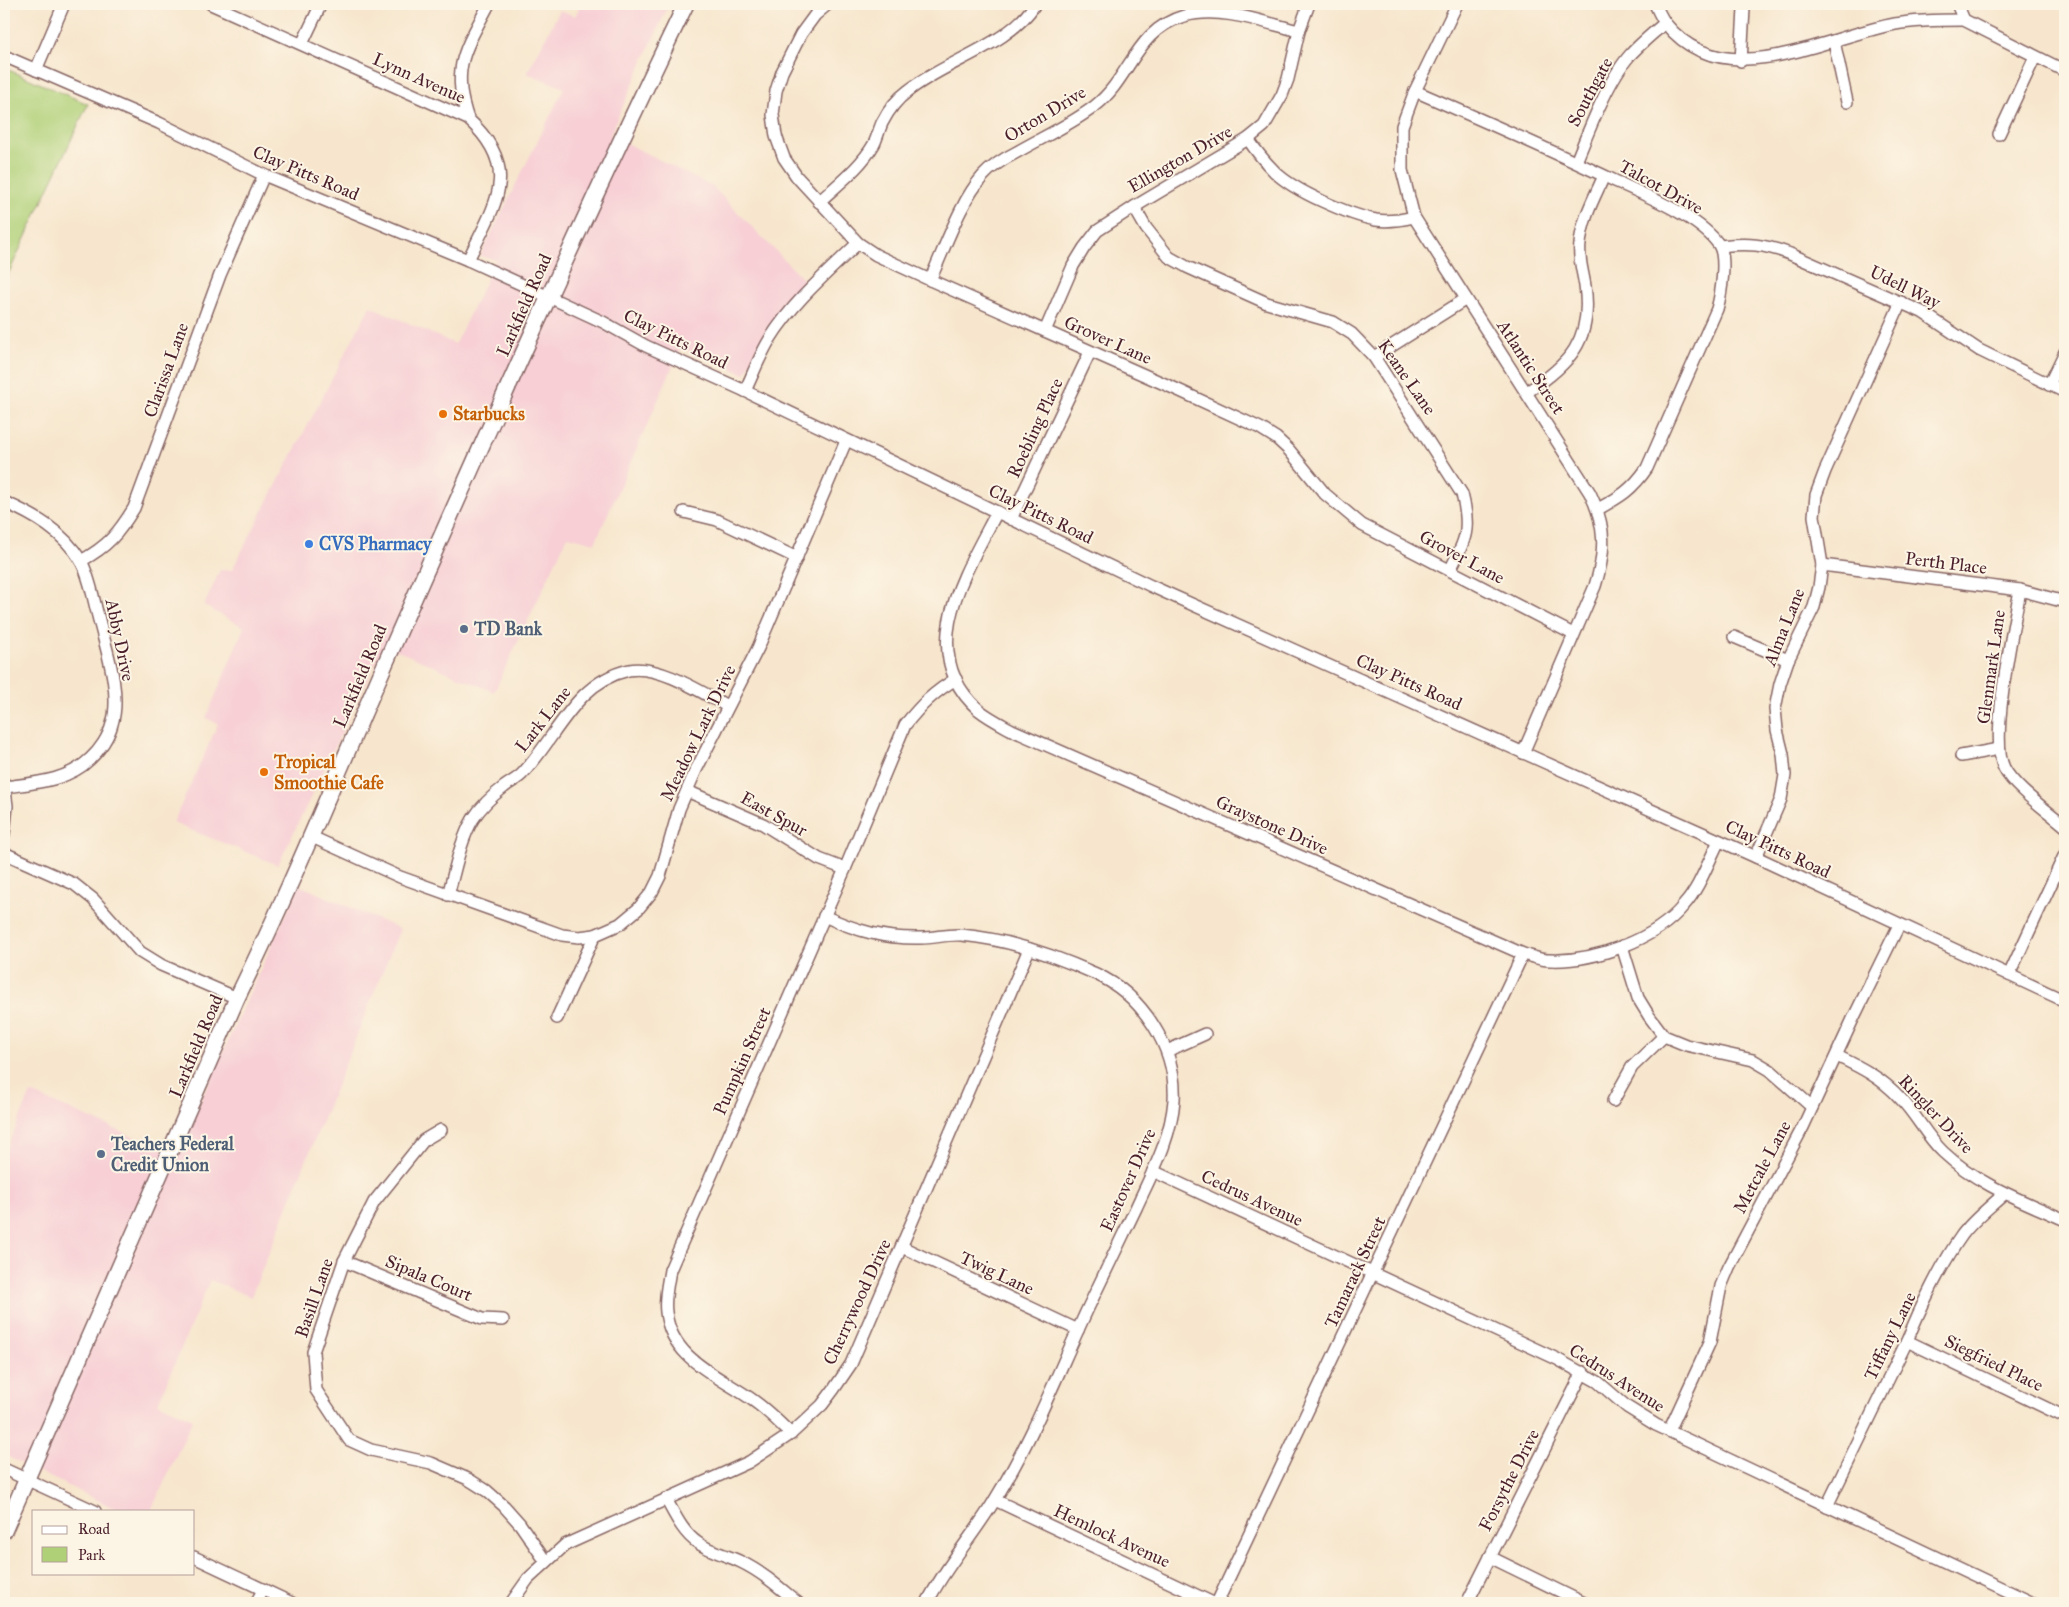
<svg xmlns="http://www.w3.org/2000/svg" width="2069" height="1607" font-family="'IM FELL Great Primer',serif">
	<style>
		.built { fill: #f7cfd5 }
		.green { fill: #afd077; stroke: #7c7851 }
		.lines { fill: none; stroke-linecap: round; stroke-linejoin: round }
		.minor-casing { stroke: #876564; stroke-width: 14 }
		.major-casing { stroke: #876564; stroke-width: 18 }
		.minor { stroke: #fff; stroke-width: 11 }
		.major { stroke: #fff; stroke-width: 15 }
		.food-dot { fill: #e8710a; stroke: #fcf5e5; stroke-width: 2 }
		.shop-dot { fill: #3f7fe0; stroke: #fcf5e5; stroke-width: 2 }
		.service-dot { fill: #5c6f8a; stroke: #fcf5e5; stroke-width: 2 }
		.labels { text-anchor: middle; stroke-width: 4; stroke-linejoin: round; paint-order: stroke }
		.street-label { font-size: 18px; fill: #4a1f2b; stroke: #fcf5e5 }
		.food-label { font-size: 18px; font-weight: bold; fill: #c56008; stroke: #fcf5e5; text-anchor: start }
		.shop-label { font-size: 18px; font-weight: bold; fill: #366cbe; stroke: #fcf5e5; text-anchor: start }
		.service-label { font-size: 18px; font-weight: bold; fill: #4e5e75; stroke: #fcf5e5; text-anchor: start }
	</style>
	<rect width="100%" height="100%" fill="#fcf5e5"/>
	<filter id="ink" filterUnits="userSpaceOnUse"><feTurbulence type="fractalNoise" baseFrequency=".02" numOctaves="2"/><feDisplacementMap in="SourceGraphic" scale="10" xChannelSelector="R" yChannelSelector="G"/><feConvolveMatrix kernelMatrix="1 2 1 2 8 2 1 2 1" color-interpolation-filters="sRGB"/></filter>
	<filter id="wash" filterUnits="userSpaceOnUse"><feTurbulence type="fractalNoise" baseFrequency=".0096" numOctaves="4" result="noise"/><feDisplacementMap in="SourceGraphic" scale="20" xChannelSelector="R" yChannelSelector="G"/><feGaussianBlur stdDeviation="1.12" result="paint"/><feColorMatrix in="noise" values="0 0 0 0 0 0 0 0 0 0 0 0 0 0 0 0 0 1.4 0 .05"/><feComposite in="paint" operator="in"/></filter>
	<g filter="url(#wash)">
		<rect width="100%" height="100%" fill="#f7e6cd"/>
		<g class="built">
			<path d="M581,4H669L610,135L713,187L806,282L768,329L745,374L681,348L595,543L568,536L494,692L384,645L278,865L173,823L218,724L206,718L244,627L204,606L220,570H232L370,306L455,344L496,260L480,256L564,88L527,73L560,10L575,16Z"/>
			<path d="M299,885L400,929L251,1297L210,1280L158,1403L193,1419L151,1511H120L4,1455V1154L31,1093L176,1155Z"/>
		</g>
		<path class="green" d="M4,68L88,104L4,283Z"/>
	</g>
	<g filter="url(#ink)">
		<g class="lines">
			<g class="minor-casing">
				<g id="minor">
					<path d="M211,4L468,119C523,169 495,204 468,260"/>
					<path d="M828,4L815,15L801,34L782,72L776,91L773,115L776,136L784,158L797,177L858,243L876,255L930,280L1178,390L1260,428L1276,438L1289,450L1325,494L1362,525L1573,634"/>
					<path d="M1457,4L1415,91L1402,126V170L1414,217L1590,493C1606,526 1606,552 1595,586L1523,753"/>
					<path d="M1655,4C1658,10 1661,18 1666,24C1724,96 1824,37 1895,24C1918,20 1941,20 1964,20"/>
					<path d="M1957,4L1964,20L2065,71"/>
					<path d="M1834,41L1847,102"/>
					<path d="M302,44L321,4"/>
					<path d="M4,56L159,123L264,175L468,260L562,303L603,322L646,346L745,391L1151,586L1756,857L2065,1001"/>
					<path d="M1741,61L1744,9"/>
					<path d="M36,70L64,4"/>
					<path d="M1415,91C1482,120 1548,149 1613,180C1644,195 1699,216 1719,245C1727,258 1721,295 1717,309L1647,468C1632,490 1620,497 1598,509"/>
					<path d="M468,119C450,68 466,48 489,4"/>
					<path d="M1999,134L2035,57"/>
					<path d="M1248,139C1256,151 1265,162 1275,172C1294,191 1349,215 1376,220C1389,222 1401,220 1414,217"/>
					<path d="M1576,162C1589,130 1608,80 1630,55C1641,43 1653,33 1665,23"/>
					<path d="M819,202C837,185 861,167 874,144C877,138 879,130 882,123C888,111 897,99 908,91C945,61 1010,45 1035,4"/>
					<path d="M1134,207L1146,228L1169,257L1187,267L1267,303L1333,322L1352,334L1374,357L1462,494C1471,528 1466,540 1450,570"/>
					<path d="M1720,246C1748,243 1764,244 1790,254L1922,312L1979,350L2065,392"/>
					<path d="M930,280C945,248 960,202 983,176C992,166 1005,158 1017,152C1043,137 1072,124 1095,106C1131,78 1135,30 1184,16C1221,6 1262,22 1299,31"/>
					<path d="M1045,331L1073,266L1084,248L1097,231L1134,207L1248,139L1264,126L1282,95L1288,79L1299,31L1309,4"/>
					<path d="M1374,357L1466,299"/>
					<path d="M2049,385L2065,352"/>
					<path d="M745,391C753,374 760,355 770,339C793,302 827,273 858,243"/>
					<path d="M1527,392C1569,365 1593,340 1585,286C1583,272 1578,258 1580,244C1582,220 1594,198 1604,176"/>
					<path d="M4,502C34,515 64,532 81,561C90,577 93,598 98,616C105,646 122,692 112,724C109,736 100,750 90,759C68,781 34,783 5,787"/>
					<path d="M684,512L717,520L797,558"/>
					<path d="M997,512C966,572 913,652 979,710C989,718 1001,724 1012,730L1523,954C1531,956 1540,960 1549,960C1593,962 1656,940 1684,905C1700,887 1708,862 1719,841"/>
					<path d="M1011,519L1090,352"/>
					<path d="M81,561C108,546 118,534 134,508L220,275L264,175"/>
					<path d="M1822,565L2020,590L2065,602"/>
					<path d="M2020,590C2014,626 1989,738 2004,768C2014,788 2048,811 2065,826"/>
					<path d="M1734,637L1788,660"/>
					<path d="M1961,756L1999,749"/>
					<path d="M4,783L7,806L4,834"/>
					<path d="M687,791L763,824L819,859L845,869"/>
					<path d="M312,837L400,877L562,935L579,937L595,935L620,924L638,909L652,892L660,876L679,809L696,770L758,648L846,441"/>
					<path d="M4,853L74,884L93,899L140,952L161,965L237,998"/>
					<path d="M1756,857L1781,799L1785,775L1783,754L1777,730L1775,709L1780,684L1788,660L1814,607L1819,587L1822,565L1814,516L1816,495L1825,471L1901,302"/>
					<path d="M448,895C455,871 460,841 473,819C481,807 492,796 504,787C510,782 518,779 523,773C557,737 575,682 629,670C658,664 703,693 727,706"/>
					<path d="M824,916C857,931 884,939 921,938C934,938 948,934 961,935C1007,939 1054,955 1096,974C1142,995 1177,1048 1174,1100C1171,1139 1152,1173 1136,1208C1120,1241 1104,1275 1088,1308C1058,1372 1033,1438 996,1498C975,1534 946,1565 927,1603"/>
					<path d="M1622,946L1638,998L1649,1016L1664,1036L1686,1045L1753,1060L1770,1070L1812,1107"/>
					<path d="M2009,975L2065,854"/>
					<path d="M557,1018L595,935"/>
					<path d="M1167,1051L1205,1034"/>
					<path d="M1837,1056C1860,1067 1882,1078 1900,1098C1916,1114 1926,1136 1943,1152C1978,1185 2021,1200 2065,1220"/>
					<path d="M1613,1101L1632,1067L1664,1036"/>
					<path d="M441,1130L424,1140L374,1202L344,1261L313,1352L316,1390L349,1440L371,1450L431,1463L468,1479L487,1491L504,1506L520,1524L546,1562"/>
					<path d="M1153,1171L1557,1359L1598,1382L1627,1407L1656,1425L2033,1603"/>
					<path d="M902,1247L1078,1330"/>
					<path d="M344,1261L482,1319L503,1320"/>
					<path d="M1907,1341L2065,1417"/>
					<path d="M1669,1431L1710,1342L1721,1286L1729,1267L1803,1127L1853,1019L1899,925"/>
					<path d="M791,1434C779,1422 768,1411 754,1401C720,1376 671,1360 666,1312C664,1298 668,1283 670,1270L845,869L905,725C921,705 934,692 956,679"/>
					<path d="M4,1469L95,1511"/>
					<path d="M666,1499C675,1515 683,1533 698,1543C711,1552 727,1555 741,1562C762,1572 780,1588 798,1603"/>
					<path d="M995,1500L1213,1603"/>
					<path d="M1827,1506L1907,1341C1920,1308 1942,1263 1962,1235C1974,1219 1990,1207 2004,1194"/>
					<path d="M194,1557L292,1603"/>
					<path d="M1490,1557L1584,1603"/>
					<path d="M256,1603L263,1590"/>
					<path d="M511,1603L528,1579L565,1545L749,1462L791,1434L822,1405L834,1389L851,1364L866,1329L1029,949"/>
					<path d="M1217,1603L1523,954"/>
					<path d="M1467,1603L1583,1372"/>
				</g>
			</g>
			<g class="major-casing">
				<path id="major" d="M4,1531L237,998C291,888 337,774 386,662C483,441 581,221 686,4"/>
			</g>
			<use href="#minor" class="minor"/>
			<use href="#major" class="major"/>
		</g>
	</g>
	<g class="food-dot">
		<circle cx="443" cy="414" r="5"/>
		<circle cx="264" cy="772" r="5"/>
	</g>
	<circle class="shop-dot" cx="309" cy="544" r="5"/>
	<g class="service-dot">
		<circle cx="464" cy="629" r="5"/>
		<circle cx="101" cy="1154" r="5"/>
	</g>
	<g class="labels">
		<g class="street-label">
			<text transform="translate(419 78) rotate(24)" y="6">Lynn Avenue</text>
			<text transform="translate(1590 92) rotate(-62)" y="6">Southgate</text>
			<text transform="translate(1045 114) rotate(-31)" y="6">Orton Drive</text>
			<text transform="translate(1180 159) rotate(-30)" y="6">Ellington Drive</text>
			<text transform="translate(306 173) rotate(23)" y="6">Clay Pitts Road</text>
			<text transform="translate(1661 187) rotate(29)" y="6">Talcot Drive</text>
			<text transform="translate(1905 287) rotate(26)" y="6">Udell Way</text>
			<text transform="translate(524 305) rotate(-66)" y="6">Larkfield Road</text>
			<text transform="translate(676 339) rotate(26)" y="6">Clay Pitts Road</text>
			<text transform="translate(1108 340) rotate(24)" y="6">Grover Lane</text>
			<text transform="translate(1531 367) rotate(57)" y="6">Atlantic Street</text>
			<text transform="translate(166 370) rotate(-70)" y="6">Clarissa Lane</text>
			<text transform="translate(1407 377) rotate(55)" y="6">Keane Lane</text>
			<text transform="translate(1035 428) rotate(-65)" y="6">Roebling Place</text>
			<text transform="translate(1041 514) rotate(26)" y="6">Clay Pitts Road</text>
			<text transform="translate(1462 557) rotate(28)" y="6">Grover Lane</text>
			<text transform="translate(1946 563) rotate(7)" y="6">Perth Place</text>
			<text transform="translate(1784 627) rotate(-68)" y="6">Alma Lane</text>
			<text transform="translate(120 640) rotate(78)" y="6">Abby Drive</text>
			<text transform="translate(1991 667) rotate(-82)" y="6">Glenmark Lane</text>
			<text transform="translate(360 676) rotate(-67)" y="6">Larkfield Road</text>
			<text transform="translate(1409 682) rotate(24)" y="6">Clay Pitts Road</text>
			<text transform="translate(543 719) rotate(-52)" y="6">Lark Lane</text>
			<text transform="translate(698 733) rotate(-64)" y="6">Meadow Lark Drive</text>
			<text transform="translate(774 814) rotate(29)" y="6">East Spur</text>
			<text transform="translate(1272 825) rotate(24)" y="6">Graystone Drive</text>
			<text transform="translate(1778 849) rotate(25)" y="6">Clay Pitts Road</text>
			<text transform="translate(196 1046) rotate(-67)" y="6">Larkfield Road</text>
			<text transform="translate(742 1061) rotate(-66)" y="6">Pumpkin Street</text>
			<text transform="translate(1936 1114) rotate(47)" y="6">Ringler Drive</text>
			<text transform="translate(1762 1167) rotate(-62)" y="6">Metcale Lane</text>
			<text transform="translate(1128 1180) rotate(-66)" y="6">Eastover Drive</text>
			<text transform="translate(1252 1198) rotate(25)" y="6">Cedrus Avenue</text>
			<text transform="translate(1355 1272) rotate(-65)" y="6">Tamarack Street</text>
			<text transform="translate(997 1273) rotate(25)" y="6">Twig Lane</text>
			<text transform="translate(429 1278) rotate(23)" y="6">Sipala Court</text>
			<text transform="translate(314 1298) rotate(-71)" y="6">Basill Lane</text>
			<text transform="translate(857 1302) rotate(-65)" y="6">Cherrywood Drive</text>
			<text transform="translate(1890 1336) rotate(-64)" y="6">Tiffany Lane</text>
			<text transform="translate(1994 1363) rotate(26)" y="6">Siegfried Place</text>
			<text transform="translate(1617 1378) rotate(33)" y="6">Cedrus Avenue</text>
			<text transform="translate(1509 1480) rotate(-63)" y="6">Forsythe Drive</text>
			<text transform="translate(1112 1536) rotate(25)" y="6">Hemlock Avenue</text>
		</g>
		<g class="food-label">
			<text x="453" y="420">Starbucks</text>
			<text x="274" y="768">Tropical<tspan x="274" dy="21">Smoothie Cafe</tspan></text>
		</g>
		<g class="shop-label">
			<text x="319" y="550">CVS Pharmacy</text>
		</g>
		<g class="service-label">
			<text x="474" y="635">TD Bank</text>
			<text x="111" y="1150">Teachers Federal<tspan x="111" dy="21">Credit Union</tspan></text>
		</g>
	</g>
	<rect width="2069" height="1607" fill="none" stroke="#fcf5e5" stroke-width="20"/>
	<rect x="32" y="1510" width="162" height="65" fill="#fcf5e5" stroke="#b59f9b"/>
	<rect x="42" y="1526" width="25" height="8" fill="#ffffff" stroke="#b59f9b"/>
	<text x="78" y="1534" font-size="15" fill="#4a1f2b">Road</text>
	<rect x="42" y="1547" width="25" height="15" fill="#afd077" stroke="#b59f9b"/>
	<text x="78" y="1560" font-size="15" fill="#4a1f2b">Park</text>
</svg>
